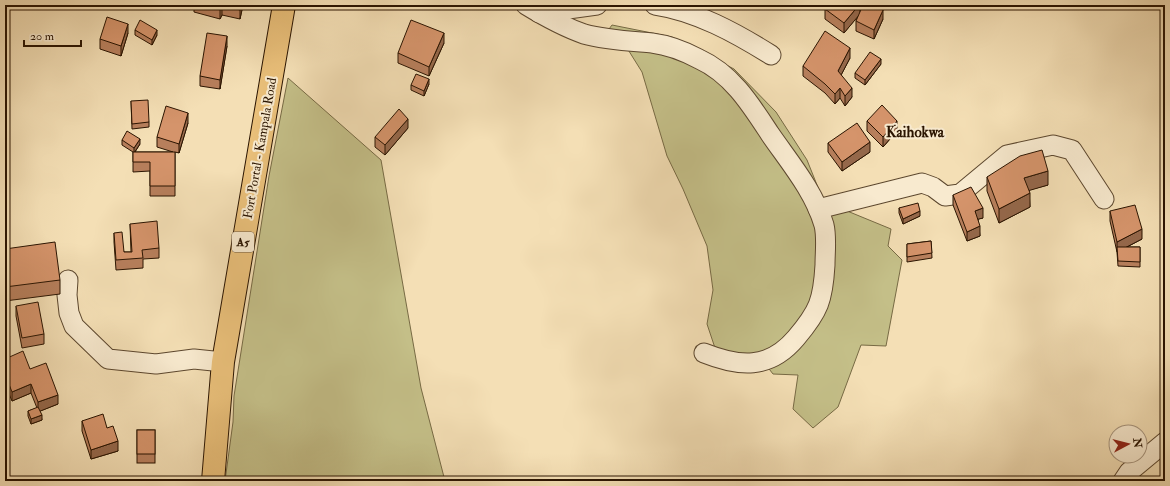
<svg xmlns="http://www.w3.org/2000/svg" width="1170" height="486" font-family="'IM FELL Double Pica',serif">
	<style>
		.green { fill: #c4bf88; stroke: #776a44 }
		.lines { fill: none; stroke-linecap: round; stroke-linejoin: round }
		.minor-casing { stroke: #5c472e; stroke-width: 21 }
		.highway-casing { stroke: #2a1401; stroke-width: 24 }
		.minor { stroke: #f8eacf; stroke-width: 19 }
		.highway { stroke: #eac07a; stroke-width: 22 }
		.wall { fill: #b77f5c; stroke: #2a1401 }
		.shaded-wall { fill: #95684b; stroke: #2a1401 }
		.building { fill: #d5946b; stroke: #2a1401 }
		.labels { text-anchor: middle; stroke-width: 4; stroke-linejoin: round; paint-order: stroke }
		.shield { fill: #f8eacf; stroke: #68543f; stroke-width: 1 }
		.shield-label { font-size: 12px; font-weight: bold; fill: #2a1401 }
		.street-label { font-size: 13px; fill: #2a1401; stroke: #f8eacf }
		.quarter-label { font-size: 15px; font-weight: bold; fill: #2a1401; stroke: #f8eacf }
	</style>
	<rect width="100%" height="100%" fill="#f4dfb5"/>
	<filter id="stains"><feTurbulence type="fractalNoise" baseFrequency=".005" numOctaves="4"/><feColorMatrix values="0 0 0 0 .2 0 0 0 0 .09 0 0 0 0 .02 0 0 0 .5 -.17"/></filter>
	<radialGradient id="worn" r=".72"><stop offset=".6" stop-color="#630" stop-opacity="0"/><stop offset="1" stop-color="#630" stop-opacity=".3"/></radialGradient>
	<g class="green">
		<path d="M612,25L672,37L734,69L776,112L807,160L829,215L835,206L891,229L888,246L902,260L886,346L861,345L838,407L813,428L793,409L798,375L773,374L766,365L717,354L707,324L713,290L707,246L683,189L667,156L642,72L627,48L600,41Z"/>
		<path d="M288,78L381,160L421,388L445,481H225L233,422L234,396L269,176Z"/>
	</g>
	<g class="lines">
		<g class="minor-casing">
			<g id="minor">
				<path d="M526,5C544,16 564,27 584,34C606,40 629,41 652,43C668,45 684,51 699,59C732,74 751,105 770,134C790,163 814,191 824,225C827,237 825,252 825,265C823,300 819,311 796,338C769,370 739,367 704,353"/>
				<path d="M655,5C696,11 736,33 771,55"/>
				<path d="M539,13L597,5"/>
				<path d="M818,209L922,183L933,187L945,196L960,194L1007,155L1053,145L1072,150L1104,199"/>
				<path d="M68,280L67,295L69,313L74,326L108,359L156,364L194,359L223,362"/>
				<path d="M1123,481L1129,472L1165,442"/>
			</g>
		</g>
		<g class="highway-casing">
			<path id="highway" d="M213,481L223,362L284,5"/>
		</g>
		<use href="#minor" class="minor"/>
		<use href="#highway" class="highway"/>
	</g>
	<g class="wall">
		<path d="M194,5H243L240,19L222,15L220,19L194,12Z"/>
		<path d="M860,5V12L883,19L874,39L856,31V21L858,16L844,33L825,19V9Z"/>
		<path d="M135,30L157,35L152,45L135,35Z"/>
		<path d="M128,33L121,56L100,49V39Z"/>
		<path d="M444,43L429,76L398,63V53Z"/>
		<path d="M227,46L220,89L200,86V76Z"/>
		<path d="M850,58L841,75L852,97L845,106L840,98L835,104L825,93L803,76V66Z"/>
		<path d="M881,64L865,85L855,78V73Z"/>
		<path d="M429,84L424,96L411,90V85Z"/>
		<path d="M131,101L149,122V127L132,129Z"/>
		<path d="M867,121L897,131L883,147L867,131Z"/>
		<path d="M188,123L179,153L175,152V196H150V171L133,172V152L122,145V140L140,144L135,152H173L157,147V137Z"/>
		<path d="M408,128L385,155L375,147V137Z"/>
		<path d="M828,143L870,152L842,171L828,152Z"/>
		<path d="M987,177L1048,185L1029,190L1030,207L999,223L987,191Z"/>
		<path d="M953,195L983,218L978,219L980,236L967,241L953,205Z"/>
		<path d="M899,208L920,216L903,224L899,213Z"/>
		<path d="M1110,211L1142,239L1127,247H1140V267L1118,266L1117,252L1110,221Z"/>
		<path d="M130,224L159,248V258L143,259V268L116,270L114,242V233L124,252H131Z"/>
		<path d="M931,241L932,258L907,262V244Z"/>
		<path d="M5,249L60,280V294L5,301Z"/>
		<path d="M16,306L44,334V344L22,348L16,316Z"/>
		<path d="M5,359L30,369L58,404L40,411L42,420L31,424L28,416V411L37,408L31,393L12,401L5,384Z"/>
		<path d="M82,421L107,428L118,451L91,459L82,431Z"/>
		<rect x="137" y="430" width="18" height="33"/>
	</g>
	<g class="shaded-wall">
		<path d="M222,5V15L220,19V9Z"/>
		<path d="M241,5H243L240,19V10Z"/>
		<path d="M859,5H860V14L844,33V23Z"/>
		<path d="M883,10V19L874,39V30Z"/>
		<path d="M128,24V33L121,56V46Z"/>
		<path d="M157,30V35L152,45V40Z"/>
		<path d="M444,33V43L429,76V67Z"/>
		<path d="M227,36V46L220,89V80Z"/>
		<path d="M850,48V58L838,81V71Z"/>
		<path d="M881,59V64L865,85V80Z"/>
		<path d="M429,79V84L424,96V91Z"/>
		<path d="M840,88V98L835,104V94Z"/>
		<path d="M852,88V97L845,106V96Z"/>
		<path d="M188,113V123L179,153V144Z"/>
		<path d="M408,119V128L385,155V145Z"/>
		<path d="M897,121V131L883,147V137Z"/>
		<path d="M140,139V144L134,153V148Z"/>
		<path d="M870,142V152L842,171V162Z"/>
		<path d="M1048,171V185L1024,192V178Z"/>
		<path d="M1030,193V207L999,223V209Z"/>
		<path d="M983,208V218L975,220V211Z"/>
		<path d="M920,211V216L903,224V219Z"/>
		<path d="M980,226V236L967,241V232Z"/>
		<path d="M1142,229V239L1117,252V242Z"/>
		<path d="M31,384V393L12,401V392Z"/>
		<path d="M58,395V404L38,412V402Z"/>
		<path d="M42,415V420L31,424V419Z"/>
		<path d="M118,441V451L91,459V450Z"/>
	</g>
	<g class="building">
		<path d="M204,5H241L240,10L222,5L220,9Z"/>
		<path d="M829,5H859L844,23L825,9Z"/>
		<path d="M863,5H871L883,10L874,30L856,21Z"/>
		<path d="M107,17L128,24L121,46L100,39Z"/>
		<path d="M140,20L157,30L152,40L135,30Z"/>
		<path d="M411,20L444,33L429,67L398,53Z"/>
		<path d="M825,31L850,48L838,71L852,88L845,96L840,88L835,94L825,84L803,66Z"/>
		<path d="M207,33L227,36L220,80L200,76Z"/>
		<path d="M870,52L881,59L865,80L855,73Z"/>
		<path d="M416,74L429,79L424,91L411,85Z"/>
		<path d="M148,100L149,122L132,124L131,101Z"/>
		<path d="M882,105L897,121L883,137L867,121Z"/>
		<path d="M166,106L188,113L179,144L157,137Z"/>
		<path d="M399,109L408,119L385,145L375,137Z"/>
		<path d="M857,123L870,142L842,162L828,143Z"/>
		<path d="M127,131L140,139L134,148L122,140Z"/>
		<path d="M1042,150L1048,171L1024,178L1030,193L999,209L987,177L1020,156Z"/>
		<path d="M133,152H175V186H150V162H133Z"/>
		<path d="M971,187L983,208L975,211L980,226L967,232L953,195Z"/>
		<path d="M918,203L920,211L903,219L899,208Z"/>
		<path d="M1135,205L1142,229L1117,242L1110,211Z"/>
		<path d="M157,221L159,248L142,250L143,258L116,260L114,233L122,232L124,252H132L130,224Z"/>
		<path d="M931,241L932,253L907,257V244Z"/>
		<path d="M55,242L60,280L5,287V249Z"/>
		<path d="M1117,247H1140V262L1118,261Z"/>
		<path d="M38,302L44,334L22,338L16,306Z"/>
		<path d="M23,351L30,369L46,363L58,395L38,402L31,384L12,392L5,374V359Z"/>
		<path d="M38,407L42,415L31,419L28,411Z"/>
		<path d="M103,414L107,428L113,426L118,441L91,450L82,421Z"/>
		<rect x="137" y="430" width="18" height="24"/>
		<path d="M87,479L88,481H78Z"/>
	</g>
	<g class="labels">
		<rect class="shield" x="232" y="232" width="22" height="20" rx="3"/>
		<g class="shield-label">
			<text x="243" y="246">A5</text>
		</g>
		<g class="street-label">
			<text transform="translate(259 148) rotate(-80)" y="5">Fort Portal - Kampala Road</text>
		</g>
		<g class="quarter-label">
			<text x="915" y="137">Kaihokwa</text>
		</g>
	</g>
	<rect width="1170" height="486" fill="none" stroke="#f4dfb5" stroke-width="20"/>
	<rect x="6" y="6" width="1158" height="474" fill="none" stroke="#2a1401" stroke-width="2"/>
	<rect x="10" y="10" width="1150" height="466" fill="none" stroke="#2a1401"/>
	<g transform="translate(1128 444) rotate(83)"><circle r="19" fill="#f8eacf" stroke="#a6947d"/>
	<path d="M0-3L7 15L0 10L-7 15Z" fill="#8f2418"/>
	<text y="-6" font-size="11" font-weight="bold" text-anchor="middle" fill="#2a1401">N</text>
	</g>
	<path d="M24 40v6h57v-6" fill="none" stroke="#2a1401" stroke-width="2"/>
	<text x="30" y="40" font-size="12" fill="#2a1401" stroke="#f8eacf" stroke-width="3" paint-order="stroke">20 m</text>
	<rect width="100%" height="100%" filter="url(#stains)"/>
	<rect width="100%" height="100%" fill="url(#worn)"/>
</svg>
